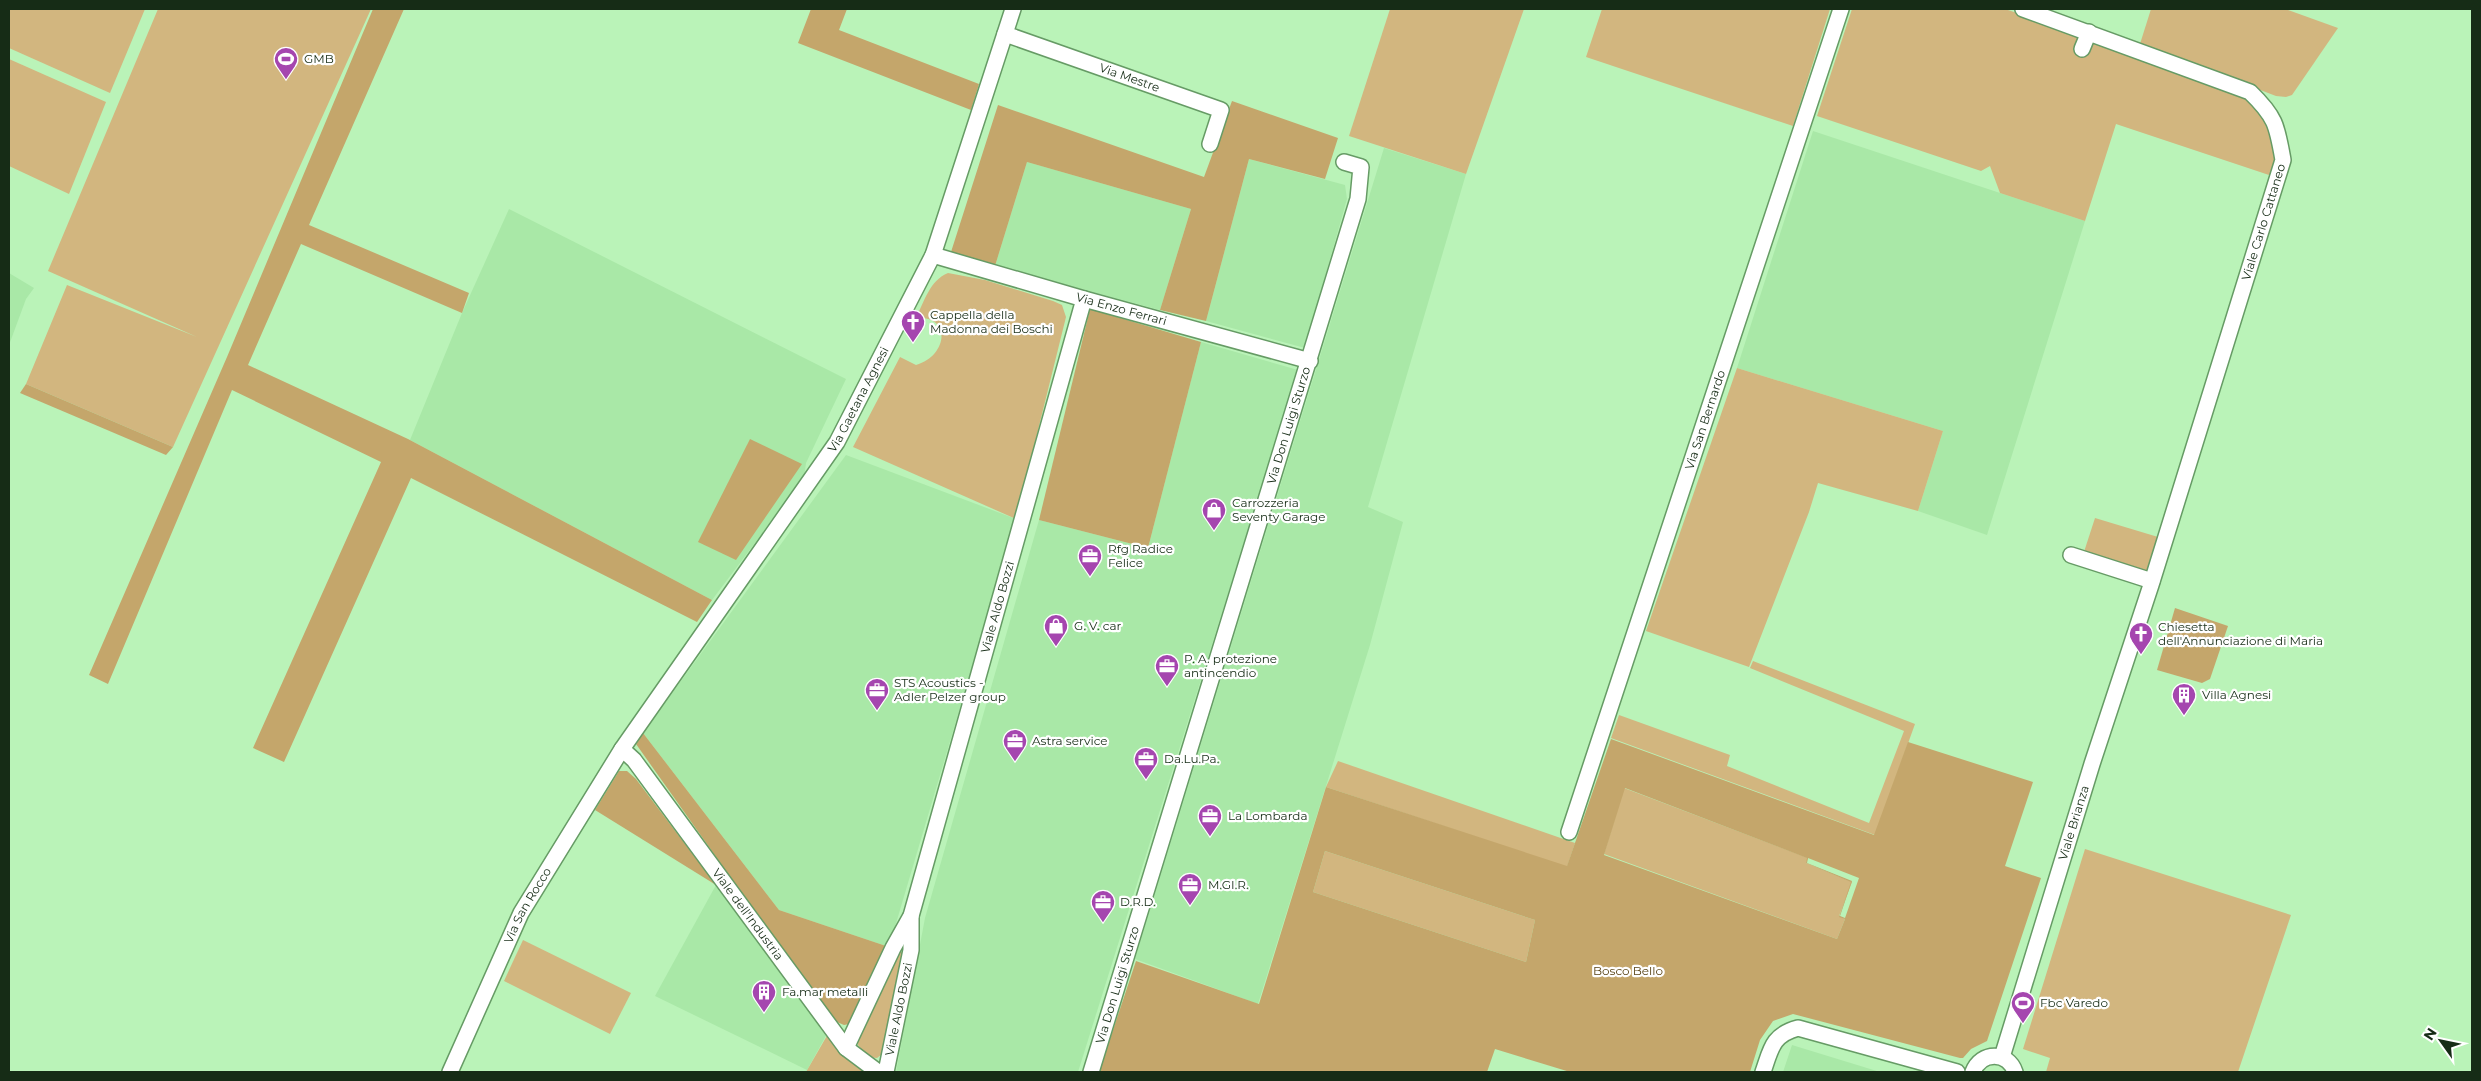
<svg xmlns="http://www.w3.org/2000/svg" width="2481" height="1081" font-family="Montserrat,sans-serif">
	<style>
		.built { fill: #a9e8a7 }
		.green { fill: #d2b67f }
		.forest { fill: #c4a66b; fill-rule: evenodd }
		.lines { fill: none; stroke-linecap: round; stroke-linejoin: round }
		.minor-casing { stroke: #669b65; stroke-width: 18 }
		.minor { stroke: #fff; stroke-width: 15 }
		.labels { text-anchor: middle; stroke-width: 4.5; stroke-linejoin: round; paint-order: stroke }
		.poi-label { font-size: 12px; fill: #162c16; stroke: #fff; text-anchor: start }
		.street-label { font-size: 12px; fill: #162c16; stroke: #fff }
		.park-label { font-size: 12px; fill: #594416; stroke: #fff }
	</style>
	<rect width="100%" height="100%" fill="#baf3b8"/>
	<g class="built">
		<path d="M1813,131L2085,221L1987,535L1918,511L1943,431L1737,368Z"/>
		<path d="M1384,148L1466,174L1368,507L1403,522L1370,645L1258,1004L1135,959Z"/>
		<path d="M1249,159L1345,185L1347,199L1305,348L1206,321Z"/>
		<path d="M1027,162L1191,209L1160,310L995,266Z"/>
		<path d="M509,209L846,379L806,463L804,478L712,600L410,440L462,313Z"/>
		<path d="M9,273L34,288L26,299L9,345Z"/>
		<path d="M1201,342L1298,370L1078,1072H896L925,918L1039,520L1148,548Z"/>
		<path d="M846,455L1016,519L889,947L779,910L643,733Z"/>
		<path d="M716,885L827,1034L807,1070L655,996Z"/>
		<path d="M1792,1045L1880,1072H1783Z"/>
	</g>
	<g class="green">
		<path d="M9,9H145L110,93L9,48Z"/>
		<path d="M158,9H371L173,447L26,384L67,285L197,337L48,271Z"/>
		<path d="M1390,9H1524L1466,174L1349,136Z"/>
		<path d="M1602,9H1830L1793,126L1586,57Z"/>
		<path d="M1852,9H2005L2091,38L2246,97C2268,123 2279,141 2272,176L2116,124L2085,221L2000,193L1990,166L1981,171L1817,116Z"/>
		<path d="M2151,9H2285L2338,28L2292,95L2286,97L2276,96L2140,44Z"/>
		<path d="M9,59L106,102L69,194L9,166Z"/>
		<path d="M948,273L985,280L1053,301L1062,305L1066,317L1016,519L853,447L900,357L916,365C948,356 952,315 916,318C924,302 930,280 948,273Z"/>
		<path d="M1737,368L1943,431L1918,511L1818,483L1809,512L1749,667L1646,631Z"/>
		<path d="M2095,518L2158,537L2146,574L2083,555Z"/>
		<path d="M1753,661L1915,724L1875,835L1611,738L1619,715L1730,755L1727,766L1869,823L1904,731L1750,668Z"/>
		<path d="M1338,761L1575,843L1567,867L1326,787Z"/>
		<path d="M1624,788L1808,858L1806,863L1852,882L1839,916L1845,919L1837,939L1604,854Z"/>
		<path d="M2085,849L2291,915L2238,1072H2046L2050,1058L2023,1049Z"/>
		<path d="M1325,851L1535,920L1526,962L1313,892Z"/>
		<path d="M523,940L631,993L610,1034L504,981Z"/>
		<path d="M898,952H903L905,959L881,1055L877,1058L867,1057L858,1045V1039Z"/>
		<path d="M828,1034L850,1061L864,1072H806Z"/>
	</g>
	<g class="forest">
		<path d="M373,9H404L309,225L469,293L462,313L301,244L248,365L408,439L712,600L697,622L411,478L284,762L253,748L381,462L232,390L108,684L89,675L227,357Z"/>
		<path d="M811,9H847L839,30L979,84L971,110L798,43Z"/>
		<path d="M1232,101L1338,138L1325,179L1249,159L1206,321L1160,310L1191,209L1027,162L995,266L951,252L998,105L1204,177Z"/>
		<path d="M1090,309L1201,342L1148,548L1039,520Z"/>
		<path d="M26,384L173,447L166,455L20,393Z"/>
		<path d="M750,439L802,464L736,560L698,542Z"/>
		<path d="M2175,608L2228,626L2210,679L2202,683L2157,670Z"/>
		<path d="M643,733L779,910L889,947L849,1024L844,1025L837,1022L816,998L636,744Z"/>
		<path d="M1611,739L1874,835L1908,742L2033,782L2005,866L2041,878L1987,1041L1971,1049L1963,1058H1960L1793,1014L1773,1021L1760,1040L1750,1072H1570L1495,1049L1487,1072H1099L1136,961L1259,1004L1326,787L1567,866ZM1625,788L1807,858L1806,863L1851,882L1839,917L1845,919L1837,939L1604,855ZM1325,851L1535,920L1526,962L1313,892ZM1808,858L1859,878L1845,918L1840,916L1852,881L1807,863Z"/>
		<path d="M619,771H627L636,779L716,885L595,810Z"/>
	</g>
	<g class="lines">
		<g class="minor-casing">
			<g id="minor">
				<path id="s1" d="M1005,34L1221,110L1210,144"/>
				<path d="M2082,49L2089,32"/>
				<path id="s2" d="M933,255L1084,299L1310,361"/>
				<path d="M2071,555L2152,581"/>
				<path id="s3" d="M622,749L634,760L846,1048L878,1072"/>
				<path id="s4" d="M1569,832L1841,9"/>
				<path id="s5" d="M846,1048L893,948L911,916L1084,299"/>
				<path id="s6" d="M2002,1057L2092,764L2151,585L2283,160C2277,126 2276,117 2250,92L2023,9"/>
				<path id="s7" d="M450,1072L521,913L622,749L837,442L933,255L1013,9"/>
				<path id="s8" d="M886,1072L911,950V916"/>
				<path id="s9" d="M1091,1072L1358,199L1361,167L1344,162"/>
				<path d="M1763,1072C1771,1049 1772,1035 1798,1028L1957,1072"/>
				<path d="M1973,1072C1981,1051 2008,1051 2015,1072"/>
			</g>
		</g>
		<use href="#minor" class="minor"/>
	</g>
	<defs>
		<g id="stadium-pin" transform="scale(1.25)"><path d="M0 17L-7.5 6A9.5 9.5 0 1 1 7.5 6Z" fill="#a546af" stroke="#fff"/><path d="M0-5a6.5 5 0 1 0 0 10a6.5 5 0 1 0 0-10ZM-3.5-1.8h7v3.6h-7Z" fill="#fff"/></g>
		<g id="church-pin" transform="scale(1.25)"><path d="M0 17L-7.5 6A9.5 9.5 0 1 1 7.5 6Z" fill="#a546af" stroke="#fff"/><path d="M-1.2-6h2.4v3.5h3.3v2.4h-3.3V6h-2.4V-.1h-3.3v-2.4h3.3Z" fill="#fff"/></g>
		<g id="shop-pin" transform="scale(1.25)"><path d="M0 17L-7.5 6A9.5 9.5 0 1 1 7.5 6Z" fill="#a546af" stroke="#fff"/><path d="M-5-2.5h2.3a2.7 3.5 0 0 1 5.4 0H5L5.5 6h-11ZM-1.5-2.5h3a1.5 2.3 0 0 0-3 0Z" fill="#fff"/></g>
		<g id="office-pin" transform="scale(1.25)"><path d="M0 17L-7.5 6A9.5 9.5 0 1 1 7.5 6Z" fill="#a546af" stroke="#fff"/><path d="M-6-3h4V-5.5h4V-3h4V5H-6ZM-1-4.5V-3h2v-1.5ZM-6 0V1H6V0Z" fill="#fff"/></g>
		<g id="building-pin" transform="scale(1.25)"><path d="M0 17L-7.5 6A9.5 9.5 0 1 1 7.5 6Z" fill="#a546af" stroke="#fff"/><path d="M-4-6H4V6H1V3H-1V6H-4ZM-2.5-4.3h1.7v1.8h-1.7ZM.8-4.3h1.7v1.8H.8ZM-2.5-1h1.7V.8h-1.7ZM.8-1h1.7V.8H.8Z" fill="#fff"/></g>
	</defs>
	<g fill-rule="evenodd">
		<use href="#stadium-pin" x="286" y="59"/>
		<use href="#church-pin" x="913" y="322"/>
		<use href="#shop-pin" x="1214" y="510"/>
		<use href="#office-pin" x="1090" y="556"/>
		<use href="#shop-pin" x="1056" y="626"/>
		<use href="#church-pin" x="2141" y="634"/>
		<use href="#office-pin" x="1167" y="666"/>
		<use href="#office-pin" x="877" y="690"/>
		<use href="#building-pin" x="2184" y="695"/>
		<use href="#office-pin" x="1015" y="741"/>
		<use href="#office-pin" x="1146" y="759"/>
		<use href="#office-pin" x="1210" y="816"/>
		<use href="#office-pin" x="1190" y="885"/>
		<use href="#office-pin" x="1103" y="902"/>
		<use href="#building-pin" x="764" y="992"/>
		<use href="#stadium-pin" x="2023" y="1003"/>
	</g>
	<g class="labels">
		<g class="poi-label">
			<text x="304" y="63">GMB</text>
			<text x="930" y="319">Cappella della<tspan x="930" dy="14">Madonna dei Boschi</tspan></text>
			<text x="1232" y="507">Carrozzeria<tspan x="1232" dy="14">Seventy Garage</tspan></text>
			<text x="1108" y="553">Rfg Radice<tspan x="1108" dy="14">Felice</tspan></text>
			<text x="1074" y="630">G. V. car</text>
			<text x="2158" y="631">Chiesetta<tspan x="2158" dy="14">dell'Annunciazione di Maria</tspan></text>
			<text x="1184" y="663">P. A. protezione<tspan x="1184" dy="14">antincendio</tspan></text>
			<text x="894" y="687">STS Acoustics -<tspan x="894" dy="14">Adler Pelzer group</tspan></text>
			<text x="2202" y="699">Villa Agnesi</text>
			<text x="1032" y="745">Astra service</text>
			<text x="1164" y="763">Da.Lu.Pa.</text>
			<text x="1228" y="820">La Lombarda</text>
			<text x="1208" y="889">M.GI.R.</text>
			<text x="1120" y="906">D.R.D.</text>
			<text x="782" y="996">Fa.mar metalli</text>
			<text x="2040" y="1007">Fbc Varedo</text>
		</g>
		<g class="street-label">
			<text dy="4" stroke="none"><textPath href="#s1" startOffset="132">Via Mestre</textPath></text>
			<text dy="4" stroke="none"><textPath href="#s6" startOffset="875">Viale Carlo Cattaneo</textPath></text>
			<text dy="4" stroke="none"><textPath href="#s2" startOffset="196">Via Enzo Ferrari</textPath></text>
			<text dy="4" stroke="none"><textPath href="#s7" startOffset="789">Via Gaetana Agnesi</textPath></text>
			<text dy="4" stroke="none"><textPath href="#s4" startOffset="434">Via San Bernardo</textPath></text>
			<text dy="4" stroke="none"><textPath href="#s9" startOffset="676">Via Don Luigi Sturzo</textPath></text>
			<text dy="4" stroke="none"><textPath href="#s5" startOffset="468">Viale Aldo Bozzi</textPath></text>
			<text dy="4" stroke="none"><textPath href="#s6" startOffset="245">Viale Brianza</textPath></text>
			<text dy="4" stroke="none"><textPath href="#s7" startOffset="184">Via San Rocco</textPath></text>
			<text dy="4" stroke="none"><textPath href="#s3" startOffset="208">Viale dell'Industria</textPath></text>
			<text dy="4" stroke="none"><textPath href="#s9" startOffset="91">Via Don Luigi Sturzo</textPath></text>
			<text dy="4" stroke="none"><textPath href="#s8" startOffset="64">Viale Aldo Bozzi</textPath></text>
		</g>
		<g class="park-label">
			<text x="1628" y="975">Bosco Bello</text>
		</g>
	</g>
	<rect width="2481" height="1081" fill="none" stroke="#162c16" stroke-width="20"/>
	<g transform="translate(2441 1041) rotate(303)" stroke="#ffffff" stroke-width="4" paint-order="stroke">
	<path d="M0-4L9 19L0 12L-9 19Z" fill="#162c16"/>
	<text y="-8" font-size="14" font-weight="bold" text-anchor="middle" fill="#162c16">N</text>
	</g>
</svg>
